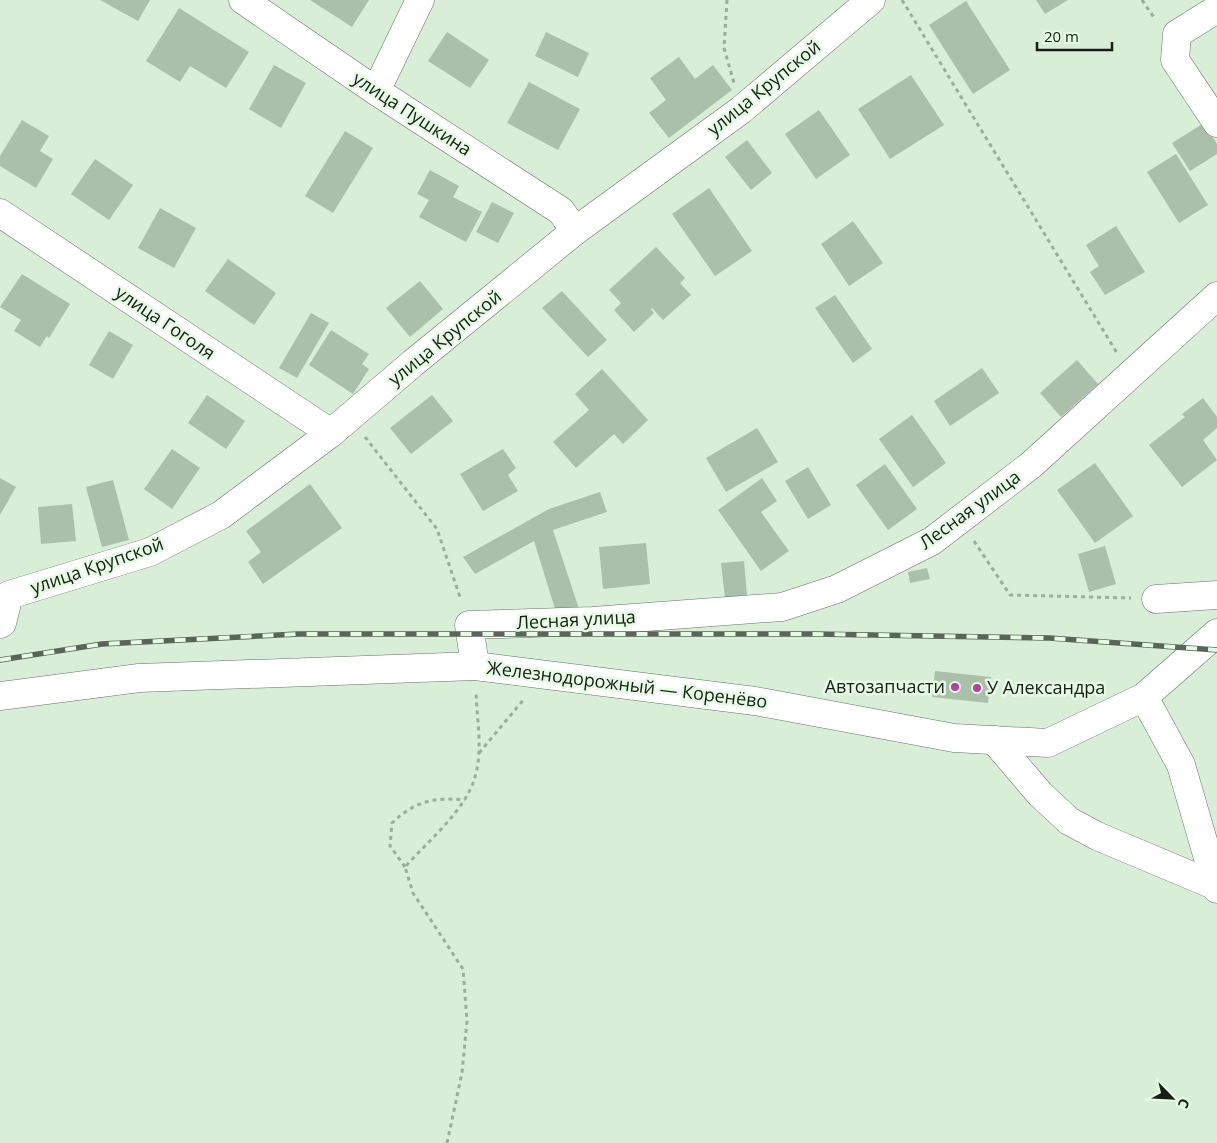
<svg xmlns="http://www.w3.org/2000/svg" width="1217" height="1143" font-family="'Open Sans',sans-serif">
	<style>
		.building { fill: #abc0aa }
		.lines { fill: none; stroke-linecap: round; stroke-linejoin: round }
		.minor-casing { stroke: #627662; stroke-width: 29 }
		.major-casing { stroke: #627662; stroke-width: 29 }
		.path { stroke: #9cae9b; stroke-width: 3; stroke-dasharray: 4 4; stroke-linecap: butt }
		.minor { stroke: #fff; stroke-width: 28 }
		.major { stroke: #fff; stroke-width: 28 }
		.rail-casing { stroke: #586558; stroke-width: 5.5 }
		.rail { stroke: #e5fbe4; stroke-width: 4; stroke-dasharray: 11; stroke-linecap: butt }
		.poi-dot { fill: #b1429f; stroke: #e5fbe4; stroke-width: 2 }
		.labels { text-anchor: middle; stroke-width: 5; stroke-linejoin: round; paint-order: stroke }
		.street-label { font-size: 18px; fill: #161e16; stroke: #e5fbe4 }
		.poi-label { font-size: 18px; fill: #161e16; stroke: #e5fbe4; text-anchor: end }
	</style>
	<rect width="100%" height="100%" fill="#d8eed7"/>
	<g class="building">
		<path d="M100,0H150L138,21Z"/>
		<path d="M310,0H369L352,27Z"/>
		<path d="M1036,0H1068L1045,14Z"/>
		<path d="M966,1L1010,70L973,94L929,25Z"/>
		<path d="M179,8L249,52L226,88L190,66L180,82L146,61Z"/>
		<path d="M447,32L489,60L470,88L428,61Z"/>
		<path d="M546,32L589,53L578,77L535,56Z"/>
		<path d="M679,57L695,79L713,65L732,90L669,138L649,113L666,100L650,78Z"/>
		<path d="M274,65L306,83L281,128L249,109Z"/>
		<path d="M911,75L944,125L890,159L858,109Z"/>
		<path d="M529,82L580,109L558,150L507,123Z"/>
		<path d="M819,110L850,155L816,179L785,134Z"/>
		<path d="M22,120L49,136L40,151L53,159L36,188L0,166V156Z"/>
		<path d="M1204,123L1217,144V154L1190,171L1172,143Z"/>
		<path d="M345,131L373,148L333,213L305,196Z"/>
		<path d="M747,140L772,173L751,190L725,157Z"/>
		<path d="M1176,154L1208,205L1179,223L1147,172Z"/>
		<path d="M95,159L133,185L109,220L71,194Z"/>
		<path d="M430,170L459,186L453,197L482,212L466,242L419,217L429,200L417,194Z"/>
		<path d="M709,188L752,251L715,276L672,214Z"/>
		<path d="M492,202L514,213L498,243L476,232Z"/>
		<path d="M160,208L196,228L174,268L138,248Z"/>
		<path d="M853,221L883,263L849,286L821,244Z"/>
		<path d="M1116,226L1145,272L1105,295L1090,272L1099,266L1086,245Z"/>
		<path d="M656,247L685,278L680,283L691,295L663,320L652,308L651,309L654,313L634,332L614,310L621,303L609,290Z"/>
		<path d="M228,259L276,293L254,325L205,291Z"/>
		<path d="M22,274L70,304L49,338L47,336L40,347L14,331L21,320L0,307Z"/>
		<path d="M420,281L443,309L410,337L386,308Z"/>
		<path d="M562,291L607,340L588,357L542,308Z"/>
		<path d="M835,295L872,349L853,363L815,308Z"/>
		<path d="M311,313L329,323L297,378L279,368Z"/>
		<path d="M331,330L369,354L362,364L369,369L353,394L309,365Z"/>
		<path d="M109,331L133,345L113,379L89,365Z"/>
		<path d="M1077,360L1098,384L1061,417L1040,393Z"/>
		<path d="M982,368L999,393L950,426L934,401Z"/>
		<path d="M602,369L648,420L623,444L614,434L576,468L553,442L589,410L575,394Z"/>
		<path d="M207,395L245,421L226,449L188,423Z"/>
		<path d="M432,395L453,421L411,454L390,428Z"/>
		<path d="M1203,398L1217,417V428L1203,440L1217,460L1182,487L1149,445L1185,417L1182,414Z"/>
		<path d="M912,415L946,463L913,487L879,439Z"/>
		<path d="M757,428L778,462L726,492L706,458Z"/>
		<path d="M172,449L200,468L172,509L144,489Z"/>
		<path d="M503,449L516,468L508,475L518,491L483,511L460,474Z"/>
		<path d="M1095,463L1133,516L1095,543L1057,490Z"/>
		<path d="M885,464L917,509L888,530L856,485Z"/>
		<path d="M808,467L831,505L808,519L785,481Z"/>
		<path d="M0,478L16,487L0,515Z"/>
		<path d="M762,478L777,501L761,512L789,551L761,571L718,510Z"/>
		<path d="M113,480L129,540L102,547L86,487Z"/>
		<path d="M310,484L342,528L263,584L248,562L261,552L246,531Z"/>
		<path d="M600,492L607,512L553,530L579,609L556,612L534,541L475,574L463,557L549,509Z"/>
		<path d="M72,504L76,541L41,544L38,507Z"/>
		<path d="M646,543L650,584L603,589L599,547Z"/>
		<path d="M1105,546L1116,584L1089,592L1078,554Z"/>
		<path d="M744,561L747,595L725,598L721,563Z"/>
		<path d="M927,568L930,579L910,583L908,572Z"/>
		<path d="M935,671L991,677L988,703L932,697Z"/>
	</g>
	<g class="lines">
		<g class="minor-casing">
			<g id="minor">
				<path d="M243,0L376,91L561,211L575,231"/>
				<path d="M1217,9L1177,34L1175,60L1217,123"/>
				<path d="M376,91L420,0"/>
				<path d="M0,213L331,433"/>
				<path d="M1156,599L1217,595"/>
				<path d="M0,624L2,623L9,595L150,552L221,515L331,433L413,363L575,231L741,110L871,0"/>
				<path d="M475,666L469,625L593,621L782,607L837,589L932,541L1031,465L1217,296"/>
				<path d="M1144,697L1181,765L1217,889"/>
				<path d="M994,740L1040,794L1069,821L1097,836L1216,886"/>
			</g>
		</g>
		<g class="major-casing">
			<path id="major" d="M0,696L139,678L475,666L755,701L954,738L1048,743L1144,697L1217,633"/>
		</g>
		<g class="path">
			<path d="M727,0L724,48L734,83"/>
			<path d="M902,0L1117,353"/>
			<path d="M1142,0L1155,19"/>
			<path d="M365,437L437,529L461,600"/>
			<path d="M974,541L1010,595L1131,598"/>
			<path d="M479,753L525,698"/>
			<path d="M405,867L390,846L392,823C415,801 434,797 465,800"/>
			<path d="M447,1143L462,1073L467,1021L463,969L413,893L405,867C428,841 466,810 475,777C483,750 477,720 476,693"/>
		</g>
		<use href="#minor" class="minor"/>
		<use href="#major" class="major"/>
		<g class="rail-casing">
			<path id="rail" d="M0,660L102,644L298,634H815L1049,638L1217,650"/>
		</g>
		<use href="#rail" class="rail"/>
	</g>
	<g class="poi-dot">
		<circle cx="955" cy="687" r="5"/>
		<circle cx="977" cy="688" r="5"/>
	</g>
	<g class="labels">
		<g class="street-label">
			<text transform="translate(764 88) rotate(-39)" y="6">улица Крупской</text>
			<text transform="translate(412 114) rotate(33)" y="6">улица Пушкина</text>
			<text transform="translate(165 323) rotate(34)" y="6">улица Гоголя</text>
			<text transform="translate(445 338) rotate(-39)" y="6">улица Крупской</text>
			<text transform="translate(970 510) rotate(-36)" y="6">Лесная улица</text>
			<text transform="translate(97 566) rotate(-19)" y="6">улица Крупской</text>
			<text transform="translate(576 620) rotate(-3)" y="6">Лесная улица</text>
			<text transform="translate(627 685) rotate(7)" y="6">Железнодорожный — Коренёво</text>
		</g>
		<g class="poi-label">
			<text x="945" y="693">Автозапчасти</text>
			<text x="987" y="694" text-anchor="start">У Александра</text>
		</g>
	</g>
	<g transform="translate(1172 1098) rotate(114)" stroke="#e5fbe4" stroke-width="4" paint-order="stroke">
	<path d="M0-4L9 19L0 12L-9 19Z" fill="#161e16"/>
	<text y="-8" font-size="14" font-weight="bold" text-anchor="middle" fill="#161e16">С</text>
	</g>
	<path d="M1037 42v8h75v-8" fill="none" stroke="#161e16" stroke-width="2.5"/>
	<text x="1044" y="42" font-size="15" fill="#161e16" stroke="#e5fbe4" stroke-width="4" paint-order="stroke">20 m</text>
</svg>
